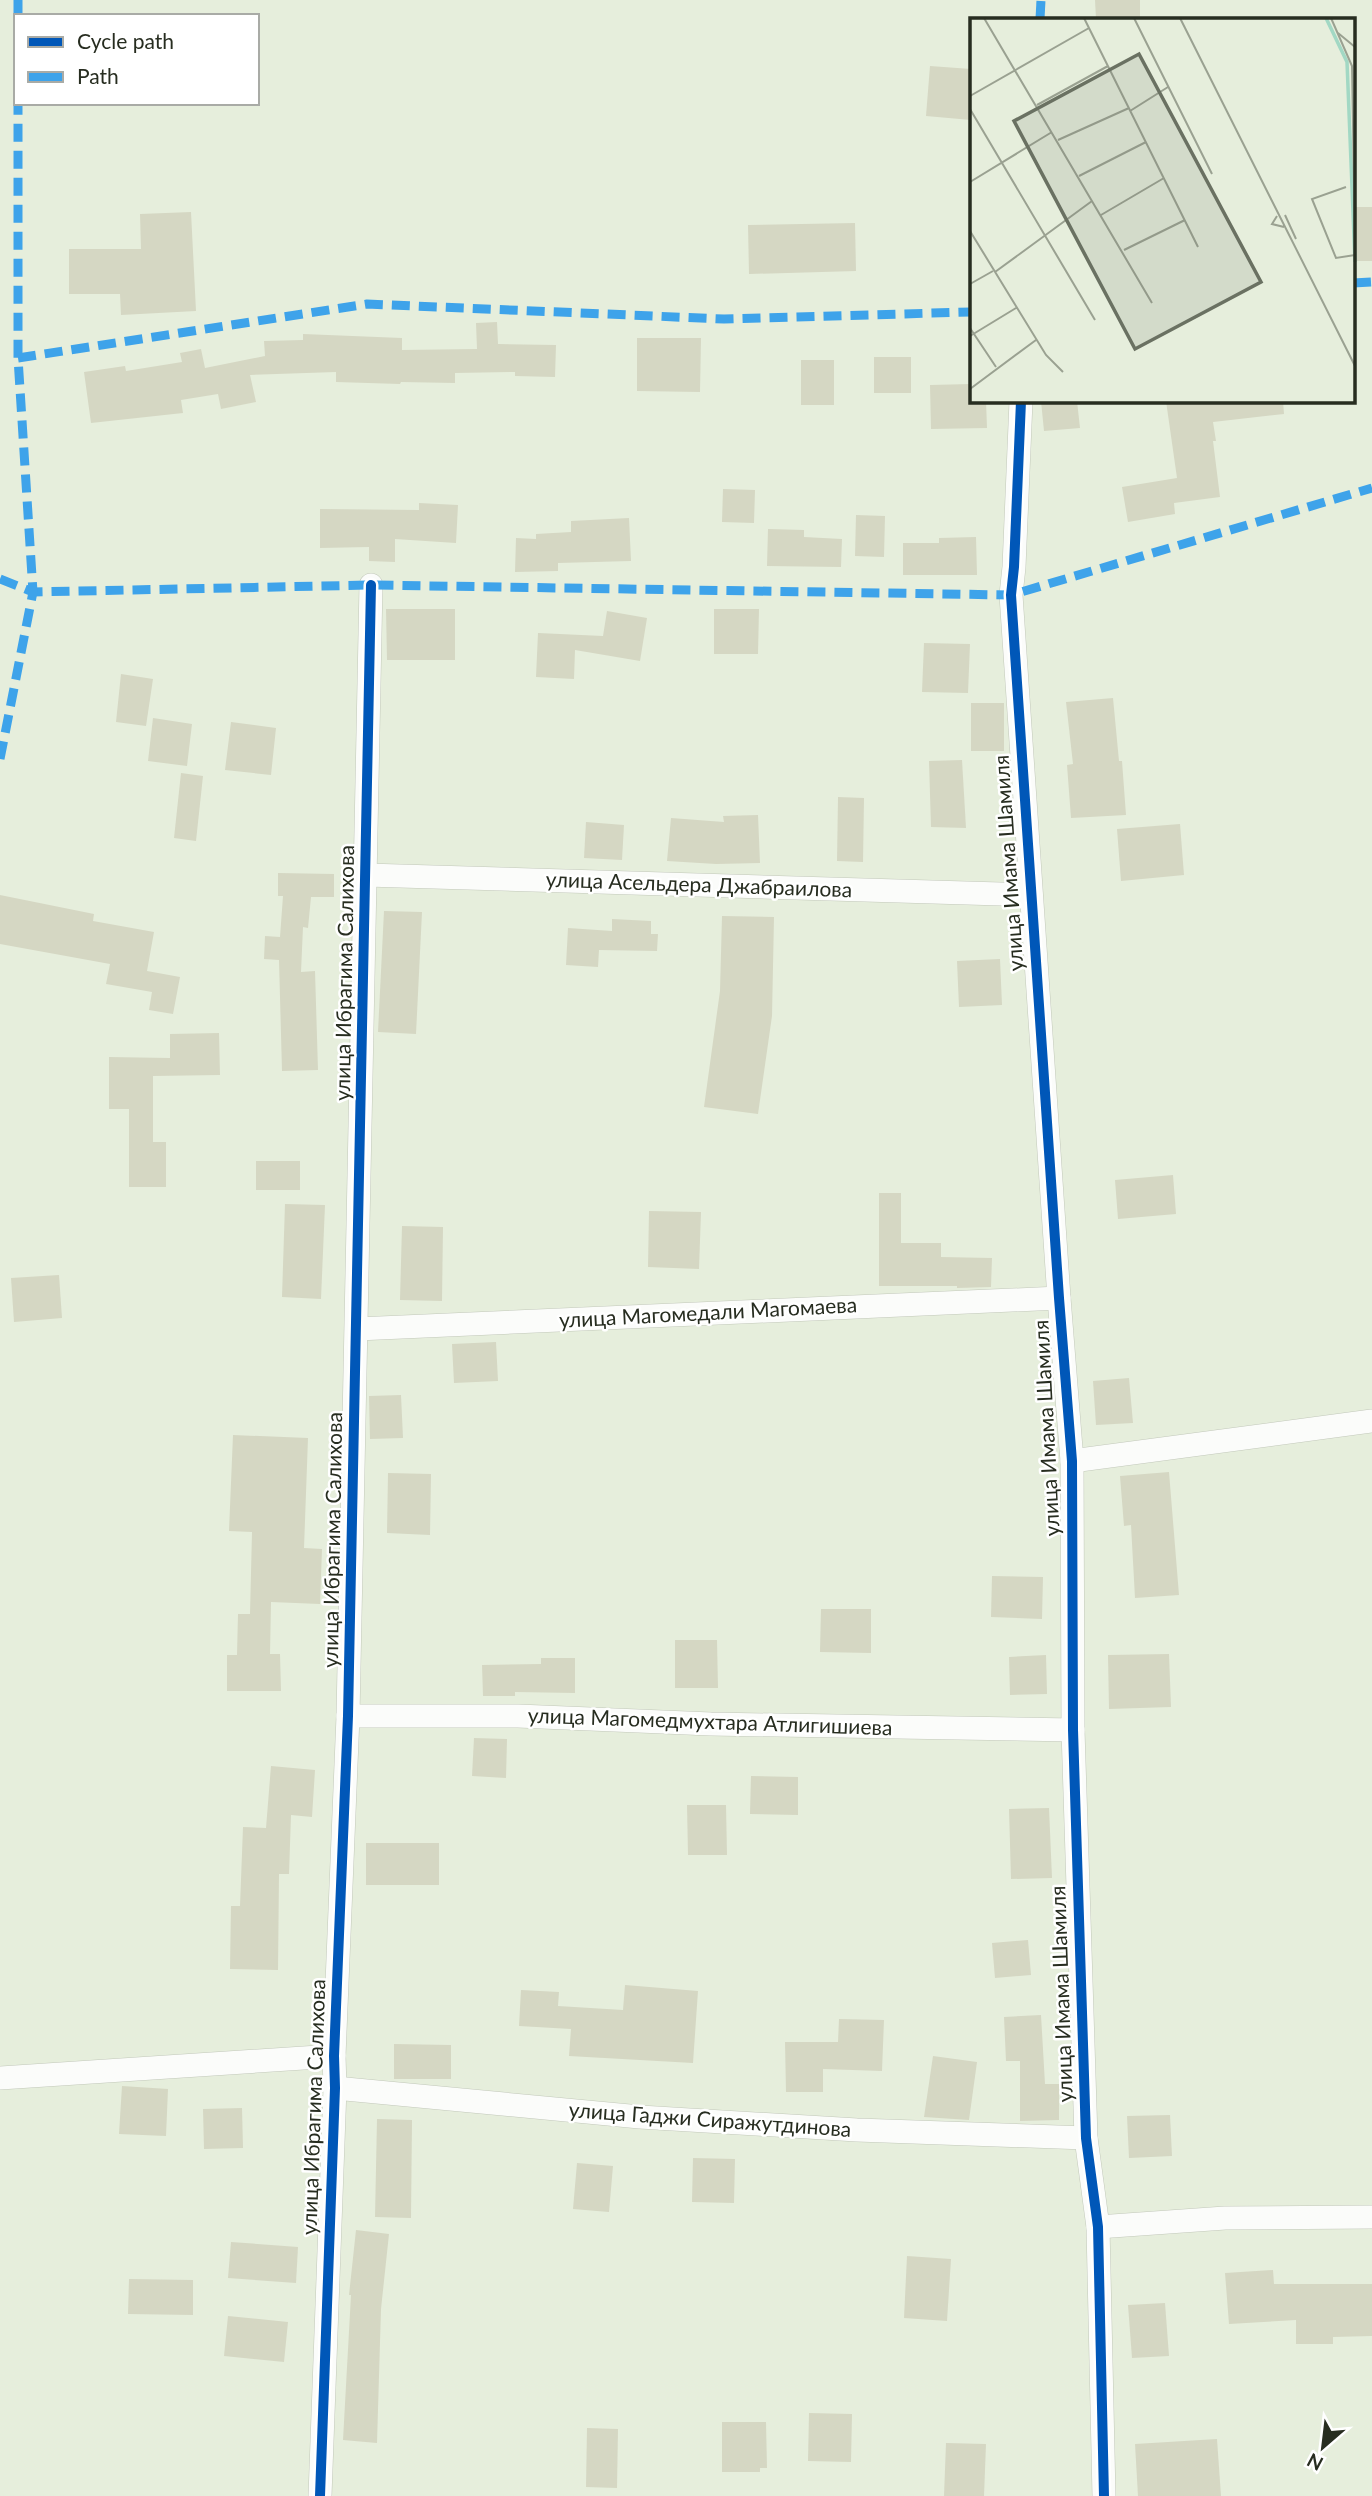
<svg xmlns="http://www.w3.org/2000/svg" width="1372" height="2496" font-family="Lato,sans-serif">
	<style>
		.building { fill: #d5d7c3 }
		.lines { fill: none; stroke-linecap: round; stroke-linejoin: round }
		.minor-casing { stroke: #c2c8ba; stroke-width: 24 }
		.minor { stroke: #fbfcfa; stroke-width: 23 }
		.quiet { stroke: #3ea3ea; stroke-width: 9; stroke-dasharray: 18 9; stroke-linecap: butt }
		.cycleway-casing { stroke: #fff; stroke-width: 15 }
		.cycleway { stroke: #0057b8; stroke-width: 10 }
		.labels { text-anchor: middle; stroke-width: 5; stroke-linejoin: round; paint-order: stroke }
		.street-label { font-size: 21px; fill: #272d20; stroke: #fff }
		.inset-river { fill: none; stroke: #a2d8c4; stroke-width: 3.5 }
		.inset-road { fill: none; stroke: #9aa191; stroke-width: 2 }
		.view { fill: #6a7162; fill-opacity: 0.15; stroke: #6a7162; stroke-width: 3.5 }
		.inset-edge { fill: none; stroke: #272d20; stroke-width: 3.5 }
	</style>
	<rect width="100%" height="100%" fill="#e6eedc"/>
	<g class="building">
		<path d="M1095,0H1140V19H1096Z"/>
		<path d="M930,66L971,69V120L926,116Z"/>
		<rect x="1353" y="207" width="19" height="54"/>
		<path d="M191,212L196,311L121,315L120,294H69V249H141L140,214Z"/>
		<path d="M855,223L856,271L749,274L748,225Z"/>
		<path d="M497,322L498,344L556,345L555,377L515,376V372L455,373V383L401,382L400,384L336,382V372L250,375L256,402L221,409L218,394L181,400L183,413L91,423L84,372L125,366L126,371L182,362L180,353L201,349L205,368L265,356L264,341L303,340V334L402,338V350L477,349L476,323Z"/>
		<path d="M637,338H701L700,392L637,391Z"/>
		<rect x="874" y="357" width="37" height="36"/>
		<rect x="801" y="360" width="33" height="45"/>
		<path d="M971,384V401H986L987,428L931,429L930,385Z"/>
		<path d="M1041,401H1077L1080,428L1044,431Z"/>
		<path d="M1166,401H1283L1284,414L1213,422L1216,441H1213L1220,497L1174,503L1175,514L1128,522L1122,487L1177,478Z"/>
		<path d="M723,489L755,490L754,523L722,522Z"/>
		<path d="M419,503L458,505L456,543L395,539V562L369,561V547L320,548V509L419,510Z"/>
		<path d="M856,515L885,516L884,557L855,556Z"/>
		<path d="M629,518L631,561L558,563V571L515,572L516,538L536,539V534L571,532V521Z"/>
		<path d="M768,529L804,530V537L842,539L841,567L767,566Z"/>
		<path d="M976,537L977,575H903V543H939V538Z"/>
		<path d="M386,609H455V660H387Z"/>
		<path d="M714,609H759L758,654H714Z"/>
		<path d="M607,611L647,618L640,661L575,650L574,679L536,677L538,633L603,636Z"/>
		<path d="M924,643L970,644L968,693L922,692Z"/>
		<path d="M121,674L153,679L146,726L116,722Z"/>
		<path d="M1113,698L1119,761H1122L1126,815L1071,818L1067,765L1073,764L1066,702Z"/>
		<rect x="971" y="703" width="33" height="48"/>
		<path d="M153,718L192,724L187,766L148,761Z"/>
		<path d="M231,722L276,728L271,775L225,770Z"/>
		<path d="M962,760L966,828L931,827L929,761Z"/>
		<path d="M181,773L203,776L196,841L174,838Z"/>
		<path d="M838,797L864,798L863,862L837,861Z"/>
		<path d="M758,815L760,863L716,864L667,861L671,818L724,822L723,816Z"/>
		<path d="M586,822L624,825L622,860L584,858Z"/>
		<path d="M1180,824L1184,875L1121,881L1117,829Z"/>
		<path d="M278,873L334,874V897H311L308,928L303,927L301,972L315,971L318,1070L282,1071L279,960L264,959L265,936L280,937L283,896H278Z"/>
		<path d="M0,895L94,914L93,921L154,932L147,971L180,977L173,1014L149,1010L152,992L106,984L110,964L0,944Z"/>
		<path d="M384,911L422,912L416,1034L378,1032Z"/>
		<path d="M722,916L774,917L772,1016L758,1114L704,1107L720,991Z"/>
		<path d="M612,919L651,921V934H658L657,951L599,950L598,967L566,965L568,928L612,931Z"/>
		<path d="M1000,959L1002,1005L959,1007L957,961Z"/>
		<path d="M219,1033L220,1075L153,1076V1142H166V1187H129V1109H109V1057L170,1058V1034Z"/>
		<rect x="256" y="1161" width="44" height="29"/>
		<path d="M1173,1175L1176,1214L1118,1219L1115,1180Z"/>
		<path d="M879,1193H901V1243H941V1257L992,1258L991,1287L957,1288V1286H879Z"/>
		<path d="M285,1204L325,1205L321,1299L282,1297Z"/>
		<path d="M649,1211L701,1212L699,1269L648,1267Z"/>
		<path d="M402,1226L443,1227L442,1301L400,1300Z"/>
		<path d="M59,1275L62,1318L14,1322L11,1278Z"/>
		<path d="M496,1342L498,1381L454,1383L452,1344Z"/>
		<path d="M1129,1378L1133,1423L1096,1425L1093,1381Z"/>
		<path d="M401,1395L403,1438L370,1439L369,1396Z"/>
		<path d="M233,1435L308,1438L304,1548L322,1549L320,1604L271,1602L270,1654H280L281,1691H227V1655H237L238,1614H250L252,1532L229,1531Z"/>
		<path d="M1169,1472L1179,1595L1135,1598L1131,1525L1124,1526L1120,1476Z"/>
		<path d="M388,1473L431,1474L430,1535L387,1533Z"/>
		<path d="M992,1576L1043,1577L1042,1619L991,1617Z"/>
		<path d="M821,1609H871V1653L820,1652Z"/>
		<path d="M675,1640H717L718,1688H675Z"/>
		<path d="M1169,1654L1171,1707L1109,1709L1108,1655Z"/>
		<path d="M1046,1655L1047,1694L1010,1695L1009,1657Z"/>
		<path d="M541,1658H575V1693L515,1692V1696H483L482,1665L541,1664Z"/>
		<path d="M474,1738L507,1739L506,1778L472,1776Z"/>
		<path d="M271,1766L315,1770L312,1817L291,1815L289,1874H279L278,1970L230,1969L231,1906H240L243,1827L266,1828Z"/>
		<path d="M751,1776L798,1777V1815L750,1814Z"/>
		<path d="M687,1805H726L727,1855H688Z"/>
		<path d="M1049,1808L1052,1878L1011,1879L1009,1809Z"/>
		<rect x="366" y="1843" width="73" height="42"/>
		<path d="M1028,1940L1031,1975L995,1978L992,1943Z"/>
		<path d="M625,1985L698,1991L693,2063L569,2056L571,2029L519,2026L521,1990L559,1992L558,2006L623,2010Z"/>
		<path d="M1041,2015L1045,2084H1059V2120L1020,2121V2061H1006L1004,2017Z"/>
		<path d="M839,2019L884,2020L882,2071L823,2069V2092H786L785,2042H838Z"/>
		<path d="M394,2044L451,2045V2079H394Z"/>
		<path d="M933,2056L977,2062L969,2120L924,2117Z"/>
		<path d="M122,2086L168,2089L166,2136L119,2134Z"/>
		<path d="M242,2108L243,2148L204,2149L203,2109Z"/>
		<path d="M1170,2115L1172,2156L1129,2158L1127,2116Z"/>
		<path d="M377,2119L412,2120L411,2218L375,2217Z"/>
		<path d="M693,2158L735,2159L734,2203L692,2202Z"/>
		<path d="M577,2163L613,2166L609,2212L573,2209Z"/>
		<path d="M356,2230L389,2234L381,2309L377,2443L343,2440L351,2295H349Z"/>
		<path d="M231,2242L298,2247L296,2283L228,2278Z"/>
		<path d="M907,2256L951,2259L947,2321L904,2318Z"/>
		<path d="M1273,2270L1274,2284H1372V2336L1333,2337V2344H1296V2320L1229,2324L1225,2273Z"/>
		<path d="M129,2279L193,2280V2315L128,2314Z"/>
		<path d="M1165,2303L1169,2356L1132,2358L1128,2305Z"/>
		<path d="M228,2316L288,2322L284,2362L224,2356Z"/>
		<path d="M809,2413L852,2414L851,2462L808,2461Z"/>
		<path d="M722,2422H766L767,2468H760V2472H722Z"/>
		<path d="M587,2428L618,2429L617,2488L586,2487Z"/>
		<path d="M1217,2439L1221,2496H1138L1135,2444Z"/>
		<path d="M946,2443L986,2444L984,2496H944Z"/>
	</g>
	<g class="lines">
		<g class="minor-casing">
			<g id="minor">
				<path d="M1021,401L1014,567L1011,595L1059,1298L1072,1461L1073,1730L1086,2138L1098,2227L1104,2496"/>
				<path d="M366,875L1031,895"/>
				<path d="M357,1329L1059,1298"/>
				<path d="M1072,1461L1372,1421"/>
				<path d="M348,1716H518L711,1724L1073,1730"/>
				<path d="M0,2078L334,2056"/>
				<path d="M335,2088L640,2117L857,2130L1086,2138"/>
				<path d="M1098,2227L1225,2218L1372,2217"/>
				<path d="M320,2496L335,2088L334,2056L348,1716L371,585"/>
			</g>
		</g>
		<use href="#minor" class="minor"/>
		<g class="quiet">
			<path d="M18,0V16"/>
			<path d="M1040,19L1041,0"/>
			<path d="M1353,283L1372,282"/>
			<path d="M18,358L367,304L724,319L971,312"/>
			<path d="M0,579L33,592L371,585L1011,595L1372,488"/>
			<path d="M0,759L33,592L18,358V103"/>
		</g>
		<g class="cycleway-casing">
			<g id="cycleway">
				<path d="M1021,401L1014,567L1011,595L1059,1298L1072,1461L1073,1730L1086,2138L1098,2227L1104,2496"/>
				<path d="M320,2496L335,2088L334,2056L348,1716L371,585"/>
			</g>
		</g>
		<use href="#cycleway" class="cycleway"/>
	</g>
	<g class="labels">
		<g class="street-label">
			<text transform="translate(1009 863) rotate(-94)" y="7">улица Имама Шамиля</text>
			<text transform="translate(699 885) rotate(2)" y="7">улица Асельдера Джабраилова</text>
			<text transform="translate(345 973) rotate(-89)" y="7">улица Ибрагима Салихова</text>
			<text transform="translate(708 1313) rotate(-3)" y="7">улица Магомедали Магомаева</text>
			<text transform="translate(1047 1428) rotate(-93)" y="7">улица Имама Шамиля</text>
			<text transform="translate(333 1540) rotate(-89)" y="7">улица Ибрагима Салихова</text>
			<text transform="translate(710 1722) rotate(2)" y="7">улица Магомедмухтара Атлигишиева</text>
			<text transform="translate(1062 1994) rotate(-92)" y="7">улица Имама Шамиля</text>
			<text transform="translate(314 2107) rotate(-88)" y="7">улица Ибрагима Салихова</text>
			<text transform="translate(710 2120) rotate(4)" y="7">улица Гаджи Сиражутдинова</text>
		</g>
	</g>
	<g transform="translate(970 18)">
		<rect width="385" height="385" fill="#e6eedc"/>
		<path class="inset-river" d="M356,0L377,44L385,244"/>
		<path class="inset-road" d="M14,0L182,285M114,0L228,229M164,0L242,156M210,0L385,348M361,0L382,48L385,224M368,15L385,29M0,78L119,10M67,87L138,48M0,91L125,302M160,93L198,69M88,122L159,90M109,158L176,124M0,164L82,114M376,169L342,181L366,240L385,237M131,197L194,160M315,197L326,221M307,198L302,206L314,209M0,213L76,337L93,354M154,232L215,202M25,254L122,183M0,266L23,253M0,310L26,349M0,318L46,290M0,371L66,322"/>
		<path class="view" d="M169,36L291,264L165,331L44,103Z"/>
		<rect width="385" height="385" class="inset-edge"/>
	</g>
	<rect x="14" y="14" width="245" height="91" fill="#ffffff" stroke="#a9aba6" stroke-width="2"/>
	<rect x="28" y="37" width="35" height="10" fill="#0057b8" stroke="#a9aba6" stroke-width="2"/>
	<text x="77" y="49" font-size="21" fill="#272d20">Cycle path</text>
	<rect x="28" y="72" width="35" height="10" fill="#3ea3ea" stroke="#a9aba6" stroke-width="2"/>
	<text x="77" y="84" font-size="21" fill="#272d20">Path</text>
	<g transform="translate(1323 2447) rotate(208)" stroke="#ffffff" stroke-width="5" paint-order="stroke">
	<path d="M0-5L12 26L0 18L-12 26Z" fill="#272d20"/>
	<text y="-10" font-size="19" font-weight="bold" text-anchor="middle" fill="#272d20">N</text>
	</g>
</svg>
